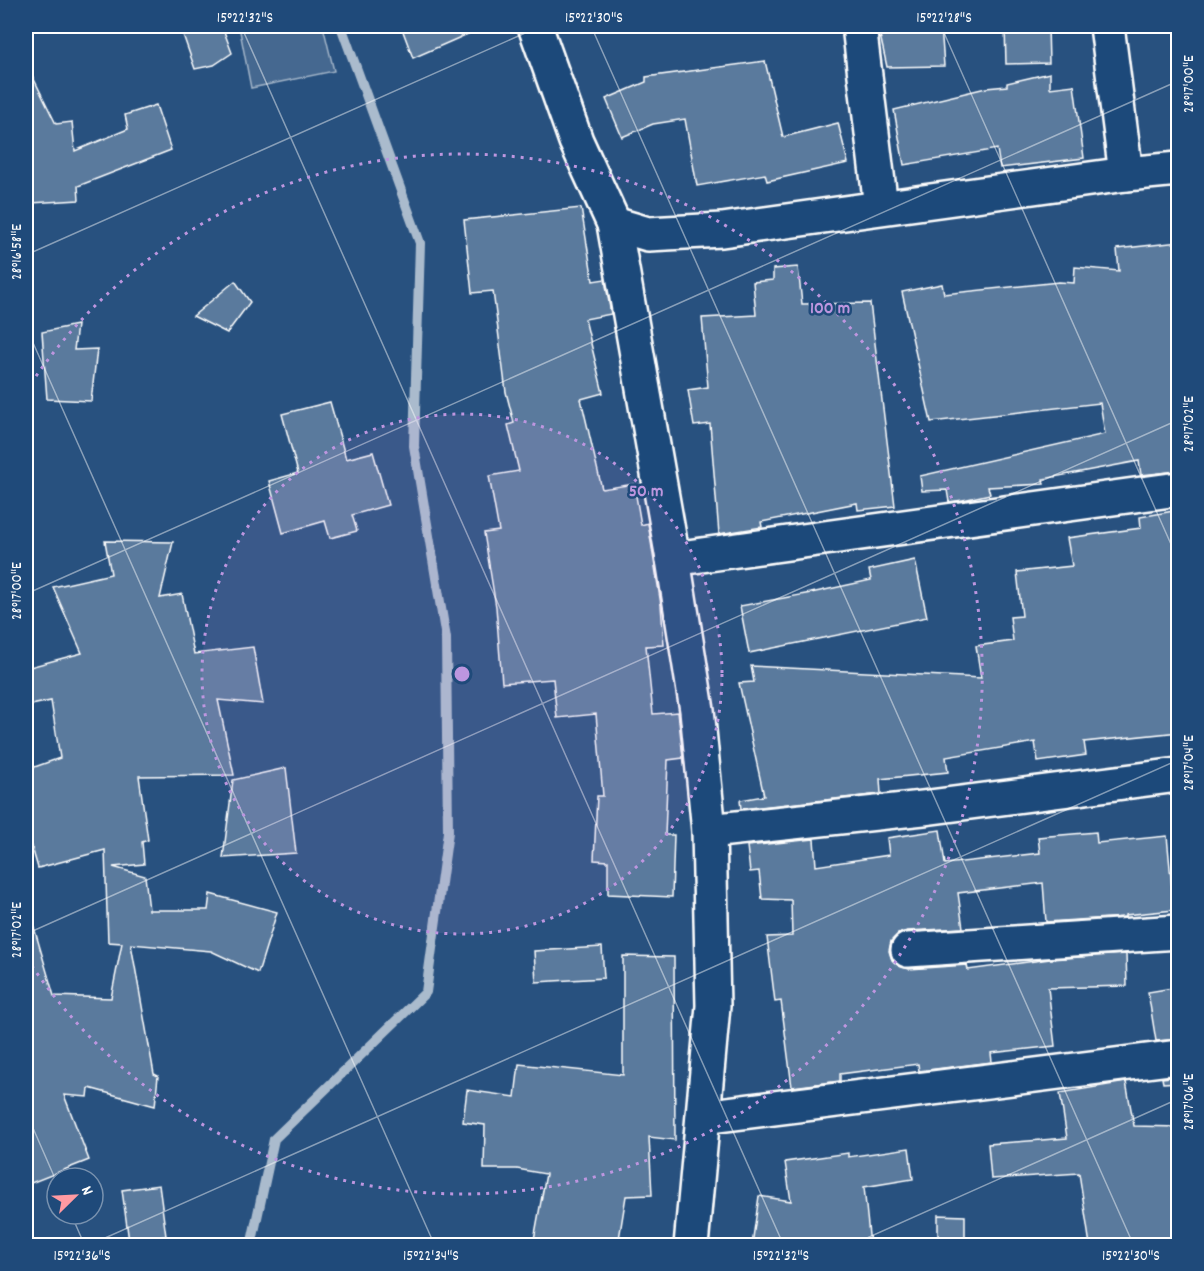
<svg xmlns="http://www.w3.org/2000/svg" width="1204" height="1271" font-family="Dekko,sans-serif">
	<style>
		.green { fill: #446890; stroke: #a2b4c8; stroke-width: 1.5 }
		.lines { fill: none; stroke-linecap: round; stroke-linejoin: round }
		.stream { stroke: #aabbcd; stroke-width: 10 }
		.building { fill: #5a7a9d; stroke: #fff; stroke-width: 1.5 }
		.minor-casing { stroke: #fff; stroke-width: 38 }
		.minor { stroke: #1f4a7a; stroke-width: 33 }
		.ticks { fill: none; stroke: #fff; stroke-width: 1.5; stroke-opacity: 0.45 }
		.ring { fill: none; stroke: #bd96df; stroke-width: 3; stroke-dasharray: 3 6 }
		.centre { fill: #bd96df; stroke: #1f4a7a; stroke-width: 3 }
		.ring-label { font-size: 18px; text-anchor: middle; font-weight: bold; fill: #bd96df; stroke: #1f4a7a; stroke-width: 5; stroke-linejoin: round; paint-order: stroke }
		.neatline { fill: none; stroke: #fff; stroke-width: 2 }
		.ticks-label { font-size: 15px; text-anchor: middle; fill: #fff }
	</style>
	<rect width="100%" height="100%" fill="#28517f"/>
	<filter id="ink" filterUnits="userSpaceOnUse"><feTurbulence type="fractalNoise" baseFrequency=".0167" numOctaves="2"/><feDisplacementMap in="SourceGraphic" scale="12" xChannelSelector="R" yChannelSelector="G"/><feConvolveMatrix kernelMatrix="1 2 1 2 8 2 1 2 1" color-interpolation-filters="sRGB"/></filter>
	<g filter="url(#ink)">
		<path class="green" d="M239,26H323L334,71L251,88Z"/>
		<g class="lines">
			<path class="stream" d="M251,1246L274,1139L426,992L448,832L446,638L414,446L420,243L341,26"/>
		</g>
		<g class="building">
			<path d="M180,26H222L232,53L214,65L195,69Z"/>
			<path d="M401,26H486L413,58Z"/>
			<path d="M878,26H941L944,66L887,67Z"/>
			<path d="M1005,26H1048L1049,63L1006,64Z"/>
			<path d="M765,61L783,137L838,123L848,163L767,181L765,174L697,186L685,119L653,124L622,137L606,99L646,82V77Z"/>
			<path d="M26,63L56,124L72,122L75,151L128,129L125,115L156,105L171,150L78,186L79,200L31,203L26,164Z"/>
			<path d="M1050,73V88L1074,85L1084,158L1000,168L997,149L904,165L894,110L986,88L1007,86V83Z"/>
			<path d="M581,208L593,281L605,279L611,314L585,319L603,393L581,399L602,489L634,484L641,525L648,523L661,605L664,645L646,646L653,714L678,712L683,758L668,760L665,835H674L672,897L608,894V861L594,860L597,796H603L596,714L557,718L553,679L502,683L496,607L484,533L499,531L489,476L519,471L508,425L514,423L506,392L493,291L472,293L464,220Z"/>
			<path d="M1179,242V471L1141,475L1139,461L1043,479L1044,484L988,487L990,494L963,500L949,502L947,490L922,491L920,476L1105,434L1100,403L931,422L902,292L942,284L944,294L1059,282L1074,283L1075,267L1119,271L1117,249Z"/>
			<path d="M798,267L802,304L870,303L895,506L858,510L857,503L761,522L762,527L719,534L710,424L694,426L688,390L708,387L702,318L756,315L753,282L773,280V269Z"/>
			<path d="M235,281L250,302L227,333L193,316Z"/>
			<path d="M77,325L74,350L97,349L91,401L47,399L42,332Z"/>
			<path d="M330,402L346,459L373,452L388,505L352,515L357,531L330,538L325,521L283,533L269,481L298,473L282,414Z"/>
			<path d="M1179,510V732L1084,742L1086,755L1038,762L1035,742L946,757L948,772L880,779L881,794L741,809L740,800L764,796L739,683L754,682L751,666L981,678L976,646L1013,641L1010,617L1022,616L1017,572L1072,566L1067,538L1141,528L1140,517Z"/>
			<path d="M105,541L173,542L160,598L182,594L194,654L253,647L263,704L218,700L234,775L139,776L148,840L142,842L144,864L113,867L145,876L149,910H208L210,894L277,912L258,973L211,951L131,944L154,1074L158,1076L155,1106L89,1088L88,1097L64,1095L89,1160L26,1185V925L33,924L54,996L111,998L122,943L108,942L105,850L38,868L26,827V770L60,758L51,701L26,706V668L82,653L53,587L111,574Z"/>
			<path d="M915,560L927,617L749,653L740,606L811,593L871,580L869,570Z"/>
			<path d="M286,768L296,853L223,858L233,780Z"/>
			<path d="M940,830L945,864L1040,853L1038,837L1096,832L1097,843L1167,836L1174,910L1125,915V917L1046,922L1043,883L958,893L963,928L907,931L898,934L891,941L889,951L892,960L899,966L909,969L967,965L968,970L1050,959L1126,954L1127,986L1048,988L1055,1046L991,1053L992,1062L919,1071L918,1064L840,1074V1081L792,1087L781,1001L775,1002L767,937L792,936L791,900L762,899L759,871L750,872L747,846L814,839L816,866L889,855L887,838Z"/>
			<path d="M602,947L604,978L536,982L534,951Z"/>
			<path d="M623,956L674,957L675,1140L649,1137L652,1195L626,1196L618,1245H533L546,1174L517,1169H484L485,1125L463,1122L467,1090L515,1097L519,1064L623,1075Z"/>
			<path d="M1179,987V1039L1156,1041L1148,992Z"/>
			<path d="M1179,1076V1082L1163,1083L1162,1078Z"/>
			<path d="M1126,1082L1134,1126L1179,1127V1245H1090L1079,1173L991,1179L988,1144L1067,1138L1060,1093Z"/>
			<path d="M909,1148L913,1179L864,1187L870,1245H752L759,1196L791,1201L785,1162L848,1153V1157Z"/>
			<path d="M159,1185L166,1236L129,1241L122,1190Z"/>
			<path d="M938,1215L965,1216V1245H938Z"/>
		</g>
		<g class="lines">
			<g class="minor-casing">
				<g id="minor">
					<path d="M535,26L576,141L614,224L648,234L722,230L1126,174L1178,169"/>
					<path d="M859,26L881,207"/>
					<path d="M1107,26L1126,174"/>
					<path d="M614,224L673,559L697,710L709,831L713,1006L691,1246"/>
					<path d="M673,559L1178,489"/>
					<path d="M709,831L923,808L1178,775"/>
					<path d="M908,950L1178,932"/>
					<path d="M703,1117L1178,1057"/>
				</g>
			</g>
			<use href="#minor" class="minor"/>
		</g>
	</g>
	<path class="ticks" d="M241,26L784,1246M591,26L1134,1246M941,26L1178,560M26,255L541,26M26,327L435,1246M26,594L1178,81M26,934L1178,420M26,1112L57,1183M71,1214L85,1246M87,1246L1178,760M849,1246L1178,1099"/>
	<circle cx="462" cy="674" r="260" fill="#bd96df" fill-opacity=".12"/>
	<g class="ring">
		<circle cx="462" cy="674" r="260"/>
		<path d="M26 391A520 520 0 1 1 26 957"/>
	</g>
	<circle cx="462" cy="674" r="9" class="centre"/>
	<g class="ring-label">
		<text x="830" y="313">100 m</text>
		<text x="646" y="496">50 m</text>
	</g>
	<rect width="1204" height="1271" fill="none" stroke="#1f4a7a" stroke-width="66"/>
	<g transform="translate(75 1196) rotate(66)"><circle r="28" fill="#1f4a7a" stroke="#7992af" stroke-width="1.5"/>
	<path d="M0-4.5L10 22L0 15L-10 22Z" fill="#ff9aa2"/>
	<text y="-9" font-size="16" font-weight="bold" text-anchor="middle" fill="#ffffff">N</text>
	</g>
	<rect x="33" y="33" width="1138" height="1205" class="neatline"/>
	<g class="ticks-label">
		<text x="245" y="22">15°22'32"S</text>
		<text x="594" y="22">15°22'30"S</text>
		<text x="944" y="22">15°22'28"S</text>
		<text transform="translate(1188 84) rotate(-90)" y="5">28°17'00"E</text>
		<text transform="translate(16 252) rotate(-90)" y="5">28°16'58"E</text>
		<text transform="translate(1188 424) rotate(-90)" y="5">28°17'02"E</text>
		<text transform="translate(16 591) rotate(-90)" y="5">28°17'00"E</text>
		<text transform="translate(1188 763) rotate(-90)" y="5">28°17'04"E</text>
		<text transform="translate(16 930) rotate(-90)" y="5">28°17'02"E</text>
		<text transform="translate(1188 1102) rotate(-90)" y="5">28°17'06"E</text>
		<text x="82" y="1260">15°22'36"S</text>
		<text x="431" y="1260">15°22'34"S</text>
		<text x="781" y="1260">15°22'32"S</text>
		<text x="1131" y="1260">15°22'30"S</text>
	</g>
</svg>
